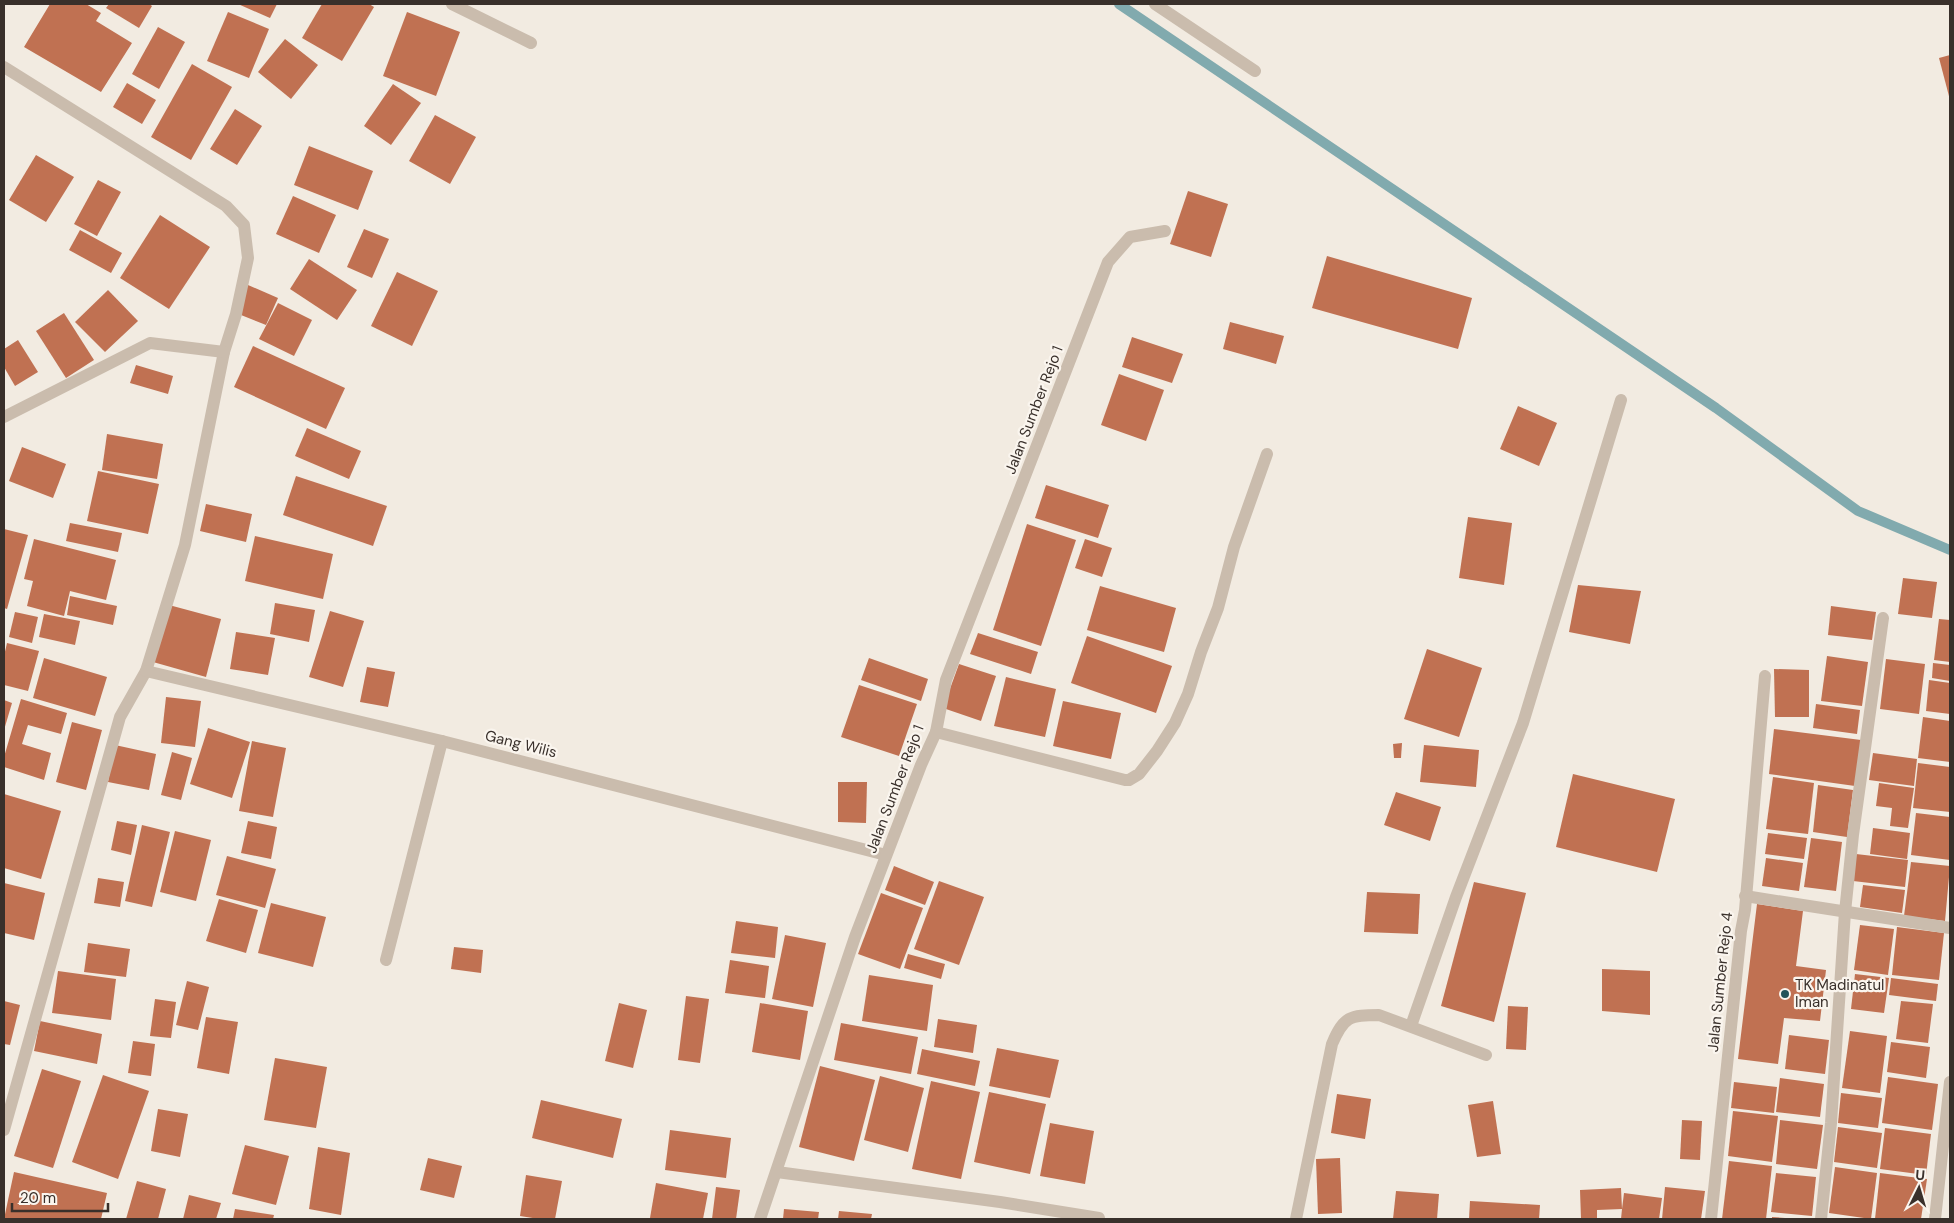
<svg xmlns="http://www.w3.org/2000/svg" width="1954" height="1223" font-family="'DM Sans',sans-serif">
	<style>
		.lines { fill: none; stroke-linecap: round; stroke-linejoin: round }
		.stream { stroke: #81aaae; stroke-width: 10 }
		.building { fill: #c07152 }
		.lane { stroke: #cabcad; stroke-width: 12 }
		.street { stroke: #cabcad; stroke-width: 12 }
		.poi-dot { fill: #235359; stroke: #faf5ee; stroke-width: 2 }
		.labels { text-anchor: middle; stroke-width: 4.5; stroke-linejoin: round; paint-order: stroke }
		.street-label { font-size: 15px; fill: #39302b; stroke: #faf5ee }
		.poi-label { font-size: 15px; fill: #39302b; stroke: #faf5ee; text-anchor: start }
	</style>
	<rect width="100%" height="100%" fill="#f2ebe1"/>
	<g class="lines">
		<path class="stream" d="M1119,4L1716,408L1858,511L1950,550"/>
	</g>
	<g class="building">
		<path d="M50,4H86L101,13L96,21L132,43L101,92L24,47Z"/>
		<path d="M109,4H149L152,6L139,28L106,8Z"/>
		<path d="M238,4H277L270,18Z"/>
		<path d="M322,4H369L374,7L342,61L302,38Z"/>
		<path d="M228,12L269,29L249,78L207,61Z"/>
		<path d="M407,12L460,32L436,96L383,76Z"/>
		<path d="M158,27L185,42L159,89L132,74Z"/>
		<path d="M285,39L318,65L291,99L258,72Z"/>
		<path d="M1950,55V100L1939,58Z"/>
		<path d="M192,64L232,87L191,160L151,137Z"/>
		<path d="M127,83L156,100L142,124L113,107Z"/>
		<path d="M393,84L421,103L391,145L364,126Z"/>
		<path d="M235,109L262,126L237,165L210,149Z"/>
		<path d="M435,115L476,137L450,184L409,161Z"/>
		<path d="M309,146L373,171L358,210L294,185Z"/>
		<path d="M36,155L74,177L46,222L9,200Z"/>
		<path d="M98,180L121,192L97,236L74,224Z"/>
		<path d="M1188,191L1228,204L1211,257L1170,244Z"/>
		<path d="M293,196L336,215L319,253L276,234Z"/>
		<path d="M160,215L210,247L169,309L120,278Z"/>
		<path d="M364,229L389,239L372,278L347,267Z"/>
		<path d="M80,230L122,253L111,273L69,250Z"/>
		<path d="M1327,256L1472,298L1458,349L1312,308Z"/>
		<path d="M309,259L357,290L337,320L290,289Z"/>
		<path d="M397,272L438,291L412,346L371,326Z"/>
		<path d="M248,285L278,298L266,325L236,313Z"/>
		<path d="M108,290L138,321L105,352L75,322Z"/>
		<path d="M278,303L312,320L294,356L259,339Z"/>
		<path d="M64,313L94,360L66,378L36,331Z"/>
		<path d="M1230,322L1284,336L1276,364L1223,349Z"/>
		<path d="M1132,337L1183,354L1172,383L1122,367Z"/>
		<path d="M18,340L38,372L15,386L4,367V349Z"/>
		<path d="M253,346L345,388L326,429L234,387Z"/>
		<path d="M136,365L173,376L168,394L130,383Z"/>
		<path d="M1119,374L1164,390L1146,441L1101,425Z"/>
		<path d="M1518,406L1557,423L1539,466L1500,449Z"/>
		<path d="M307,428L361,451L349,479L295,456Z"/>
		<path d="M107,434L163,444L157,479L102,470Z"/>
		<path d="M22,447L66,464L53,498L9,481Z"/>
		<path d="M98,471L159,484L148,534L87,521Z"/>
		<path d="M296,476L387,506L373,546L283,515Z"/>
		<path d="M1046,485L1109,505L1098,538L1035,518Z"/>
		<path d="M206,504L252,514L246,542L200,531Z"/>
		<path d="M1468,517L1512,523L1504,585L1459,578Z"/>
		<path d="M70,523L122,533L118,552L66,541Z"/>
		<path d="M1027,524L1076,540L1041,646L993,630Z"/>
		<path d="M4,529L28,535L7,609L4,608Z"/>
		<path d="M255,536L333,554L323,599L245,581Z"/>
		<path d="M34,539L116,560L106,600L70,591L64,616L27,606L33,581L24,579Z"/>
		<path d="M1085,539L1112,548L1102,577L1075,568Z"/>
		<path d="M1903,578L1937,582L1932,618L1898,614Z"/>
		<path d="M1578,585L1641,591L1630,644L1569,632Z"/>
		<path d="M1100,586L1176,608L1164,652L1087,630Z"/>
		<path d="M70,596L117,606L113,625L67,615Z"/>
		<path d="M275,603L315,610L309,642L270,634Z"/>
		<path d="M169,605L221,619L206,677L153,662Z"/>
		<path d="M1831,606L1876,612L1872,640L1828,635Z"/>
		<path d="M330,611L364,621L343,687L309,677Z"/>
		<path d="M15,612L38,617L32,643L9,637Z"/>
		<path d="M44,614L80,621L75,645L39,637Z"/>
		<path d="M1939,619L1950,620V662L1934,660Z"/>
		<path d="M236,632L275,638L268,675L230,669Z"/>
		<path d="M978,633L1038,652L1031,674L970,654Z"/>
		<path d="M1087,636L1172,666L1156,713L1071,683Z"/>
		<path d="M7,643L39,651L28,691L4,685V656Z"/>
		<path d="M1427,649L1482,668L1459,737L1404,719Z"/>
		<path d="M1827,656L1868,662L1862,706L1821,701Z"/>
		<path d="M44,658L107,677L95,716L33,698Z"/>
		<path d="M869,658L928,679L921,701L861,680Z"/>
		<path d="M1886,659L1925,664L1919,714L1880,709Z"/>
		<path d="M1933,663L1950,665V681L1932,678Z"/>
		<path d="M959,664L996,676L981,721L943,708Z"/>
		<path d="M367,667L395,672L388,707L360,702Z"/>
		<path d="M1774,669L1809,670V717H1775Z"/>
		<path d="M1006,677L1056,689L1045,737L994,726Z"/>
		<path d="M1929,680L1950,683V714L1926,711Z"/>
		<path d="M859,685L917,704L899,756L841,737Z"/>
		<path d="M166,697L201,701L195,747L161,743Z"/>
		<path d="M21,699L67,713L61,734L28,725L22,744L51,753L44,780L4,767V757Z"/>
		<path d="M4,700L12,703L4,730Z"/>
		<path d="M1063,701L1121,713L1111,759L1053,746Z"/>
		<path d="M1816,704L1860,710L1857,734L1813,728Z"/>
		<path d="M1923,717L1950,721V762L1918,758Z"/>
		<path d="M72,722L102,730L86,790L56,782Z"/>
		<path d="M208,728L250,742L232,798L190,784Z"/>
		<path d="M1774,729L1861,740L1855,786L1769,774Z"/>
		<path d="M252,741L286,748L273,817L239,811Z"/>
		<path d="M1402,743L1401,758H1394L1393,744Z"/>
		<path d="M115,745L156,754L149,790L108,782Z"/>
		<path d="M1424,745L1479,750L1476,787L1420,782Z"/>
		<path d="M172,752L192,758L181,800L161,795Z"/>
		<path d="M1873,753L1917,759L1914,786L1869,780Z"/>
		<path d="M1918,763L1950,767V812L1913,808Z"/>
		<path d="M1573,774L1675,799L1657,872L1556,847Z"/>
		<path d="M1773,777L1814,783L1808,834L1766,829Z"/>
		<path d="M838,782H867L866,823L838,822Z"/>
		<path d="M1879,783L1914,788L1908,828L1890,826L1892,808L1876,806Z"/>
		<path d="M1818,785L1853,790L1847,837L1813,832Z"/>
		<path d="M1396,792L1441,807L1430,841L1384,825Z"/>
		<path d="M4,794L61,811L41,879L4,868Z"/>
		<path d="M1916,813L1950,817V860L1911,855Z"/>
		<path d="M117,821L137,825L131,855L111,850Z"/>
		<path d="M248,821L277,827L271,859L241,853Z"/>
		<path d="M142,825L170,832L152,907L125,901Z"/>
		<path d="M1873,828L1910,833L1907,859L1870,854Z"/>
		<path d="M175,831L211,840L196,901L160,892Z"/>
		<path d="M1768,833L1807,838L1804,859L1765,854Z"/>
		<path d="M1811,838L1842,842L1836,891L1804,887Z"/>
		<path d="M1856,854L1908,860L1905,887L1853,881Z"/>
		<path d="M227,856L276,869L265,908L216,895Z"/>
		<path d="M1766,858L1803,863L1799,891L1762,886Z"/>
		<path d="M1911,862L1950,866L1945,921L1904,916Z"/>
		<path d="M894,866L934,882L925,905L885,890Z"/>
		<path d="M98,878L124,882L120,907L94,903Z"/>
		<path d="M939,881L984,897L959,965L914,949Z"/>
		<path d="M1474,882L1526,893L1494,1022L1441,1006Z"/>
		<path d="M4,883L45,893L34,940L4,933Z"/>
		<path d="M1863,885L1905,890L1902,913L1860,907Z"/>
		<path d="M1367,892L1420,894L1418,934L1364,932Z"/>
		<path d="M881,893L923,908L900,969L858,954Z"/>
		<path d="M219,899L258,910L246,953L206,941Z"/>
		<path d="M271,903L326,917L313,967L258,953Z"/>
		<path d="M1757,904L1803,911L1796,966L1826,970L1820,1021L1784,1018L1778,1064L1738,1059Z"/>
		<path d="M736,921L778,927L775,958L731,953Z"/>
		<path d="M1860,925L1894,929L1888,975L1854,970Z"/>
		<path d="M1897,927L1944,933L1939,980L1892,975Z"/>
		<path d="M785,935L826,943L813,1007L772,999Z"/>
		<path d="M88,943L130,949L126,977L84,972Z"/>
		<path d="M454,947L483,950L481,973L451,969Z"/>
		<path d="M908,954L945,964L941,979L904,968Z"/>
		<path d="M730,960L769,966L765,998L725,993Z"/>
		<path d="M1602,969L1650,971V1015L1602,1011Z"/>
		<path d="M58,971L116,979L111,1020L52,1013Z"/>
		<path d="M1855,974L1889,978L1884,1013L1851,1009Z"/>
		<path d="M869,975L933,985L927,1031L862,1021Z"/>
		<path d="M1891,978L1938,984L1936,1001L1889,995Z"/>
		<path d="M187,981L209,987L198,1030L176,1025Z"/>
		<path d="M686,996L709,999L700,1063L678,1060Z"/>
		<path d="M155,999L176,1002L171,1038L150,1036Z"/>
		<path d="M4,1001L20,1005L10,1045L4,1044Z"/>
		<path d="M1901,1001L1933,1004L1928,1043L1896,1039Z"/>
		<path d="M619,1003L647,1010L633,1068L605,1061Z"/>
		<path d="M760,1003L808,1011L800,1060L752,1052Z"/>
		<path d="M1508,1006L1528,1007L1526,1050L1506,1049Z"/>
		<path d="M206,1017L238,1022L229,1074L197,1068Z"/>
		<path d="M938,1019L977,1025L973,1053L934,1047Z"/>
		<path d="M40,1021L102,1034L97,1064L34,1051Z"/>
		<path d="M841,1023L918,1037L911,1074L834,1060Z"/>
		<path d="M1850,1031L1887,1036L1880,1093L1842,1088Z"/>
		<path d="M1789,1035L1829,1040L1825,1074L1785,1069Z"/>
		<path d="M133,1041L155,1044L151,1076L128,1073Z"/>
		<path d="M1891,1042L1930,1047L1926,1078L1887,1072Z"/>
		<path d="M997,1048L1059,1060L1050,1098L989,1086Z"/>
		<path d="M922,1049L980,1061L975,1086L917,1074Z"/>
		<path d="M275,1058L327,1067L316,1128L264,1120Z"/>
		<path d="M820,1066L875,1080L854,1161L799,1147Z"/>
		<path d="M42,1069L81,1081L53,1168L14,1156Z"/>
		<path d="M103,1075L149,1091L118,1179L72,1162Z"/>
		<path d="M880,1076L924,1088L908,1152L864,1140Z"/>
		<path d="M1888,1077L1938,1084L1932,1130L1882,1123Z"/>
		<path d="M1780,1078L1824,1084L1820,1117L1776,1112Z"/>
		<path d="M931,1081L980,1092L961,1179L912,1169Z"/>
		<path d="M1734,1082L1777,1087L1774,1113L1731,1108Z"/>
		<path d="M989,1092L1046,1104L1030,1174L974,1162Z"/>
		<path d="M1841,1093L1882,1098L1878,1128L1838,1123Z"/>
		<path d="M1337,1094L1371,1099L1365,1139L1331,1133Z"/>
		<path d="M541,1100L622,1119L613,1158L532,1138Z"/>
		<path d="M1493,1101L1501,1154L1477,1157L1468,1105Z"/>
		<path d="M158,1109L188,1114L180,1157L151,1151Z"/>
		<path d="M1733,1111L1778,1116L1772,1162L1728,1156Z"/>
		<path d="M1682,1120L1702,1121L1700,1160L1680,1159Z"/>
		<path d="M1780,1120L1823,1125L1817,1169L1776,1164Z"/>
		<path d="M1050,1123L1094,1131L1085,1184L1040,1176Z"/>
		<path d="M1838,1127L1882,1133L1877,1168L1834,1162Z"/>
		<path d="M1885,1128L1931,1134L1926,1175L1880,1169Z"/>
		<path d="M670,1130L731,1138L726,1178L665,1170Z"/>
		<path d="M245,1145L289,1156L276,1205L232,1194Z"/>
		<path d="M318,1147L350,1153L341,1215L309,1209Z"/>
		<path d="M428,1158L462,1166L454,1198L420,1190Z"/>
		<path d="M1340,1158L1342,1213L1318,1214L1316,1159Z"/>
		<path d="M1729,1161L1772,1166L1766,1219H1722Z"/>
		<path d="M1835,1167L1877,1173L1871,1219L1829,1213Z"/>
		<path d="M14,1172L107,1193L101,1219H4Z"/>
		<path d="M1776,1173L1816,1177L1812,1216L1771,1212Z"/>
		<path d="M1880,1173L1927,1179L1921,1219H1875Z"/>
		<path d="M526,1175L562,1181L555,1219H539L520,1216Z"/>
		<path d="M137,1181L166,1189L158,1219H126Z"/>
		<path d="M656,1183L708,1193L703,1219L650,1218Z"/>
		<path d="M716,1187L740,1190L736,1219H712Z"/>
		<path d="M1665,1187L1705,1191L1701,1219H1662Z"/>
		<path d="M1621,1188L1622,1209L1624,1193L1662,1198L1659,1219H1621L1622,1209L1597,1210V1219H1581L1580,1190Z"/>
		<path d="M1396,1191L1439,1194L1437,1219H1393Z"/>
		<path d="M189,1195L221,1203L216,1219H183Z"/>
		<path d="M1470,1201L1540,1205L1539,1219H1469Z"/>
		<path d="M235,1209L274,1215L273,1219H233Z"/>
		<path d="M784,1209L819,1212L818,1219H783Z"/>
		<path d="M839,1211L872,1214L871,1219H838Z"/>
		<path d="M1772,1217L1785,1218V1219H1772Z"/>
	</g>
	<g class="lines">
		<path class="lane" d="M452,4L531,43"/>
		<g class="street">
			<path d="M1155,4L1255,71"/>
			<path d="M4,67L226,206L244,225L248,258L236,314L224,352L185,545L146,671L120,717L4,1130"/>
			<path d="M4,417L150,343L224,352"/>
			<path d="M146,671L442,741L886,855"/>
			<path d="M936,732L1125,780H1129L1139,774L1157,751L1175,723L1188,694L1201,652L1218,608L1234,547L1267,454"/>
			<path d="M1745,896L1950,928"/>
			<path d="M386,960L442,741"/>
			<path d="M1411,1026L1456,897L1523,723L1621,400"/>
			<path d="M777,1172L1000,1202L1099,1218"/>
			<path d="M760,1219L855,937L921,765L936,732L946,680L1108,262L1130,237L1165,231"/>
			<path d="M1296,1219L1332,1044C1344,1016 1350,1015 1379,1015L1486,1055"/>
			<path d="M1711,1219L1741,931L1745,910L1765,676"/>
			<path d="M1821,1219L1831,1123L1845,912L1853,835L1883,618"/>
			<path d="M1935,1219L1950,1082"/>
		</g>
	</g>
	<circle class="poi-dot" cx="1785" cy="994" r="5"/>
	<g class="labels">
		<g class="street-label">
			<text transform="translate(1034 410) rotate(-69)" y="5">Jalan Sumber Rejo 1</text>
			<text transform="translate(521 744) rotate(14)" y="5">Gang Wilis</text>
			<text transform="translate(895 789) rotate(-69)" y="5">Jalan Sumber Rejo 1</text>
			<text transform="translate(1720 982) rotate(-84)" y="5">Jalan Sumber Rejo 4</text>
		</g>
		<g class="poi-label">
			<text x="1795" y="990">TK Madinatul<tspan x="1795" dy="17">Iman</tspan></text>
		</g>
	</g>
	<rect width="1954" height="1223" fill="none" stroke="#39302b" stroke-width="10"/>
	<g transform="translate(1919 1188) rotate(5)" stroke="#faf5ee" stroke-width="4" paint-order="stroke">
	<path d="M0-4L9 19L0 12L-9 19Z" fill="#39302b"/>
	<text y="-8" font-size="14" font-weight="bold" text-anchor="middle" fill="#39302b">U</text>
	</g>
	<path d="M12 1203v8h96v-8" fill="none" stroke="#39302b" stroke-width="2.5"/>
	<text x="20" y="1203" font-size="15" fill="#39302b" stroke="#faf5ee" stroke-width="4" paint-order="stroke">20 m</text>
</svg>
